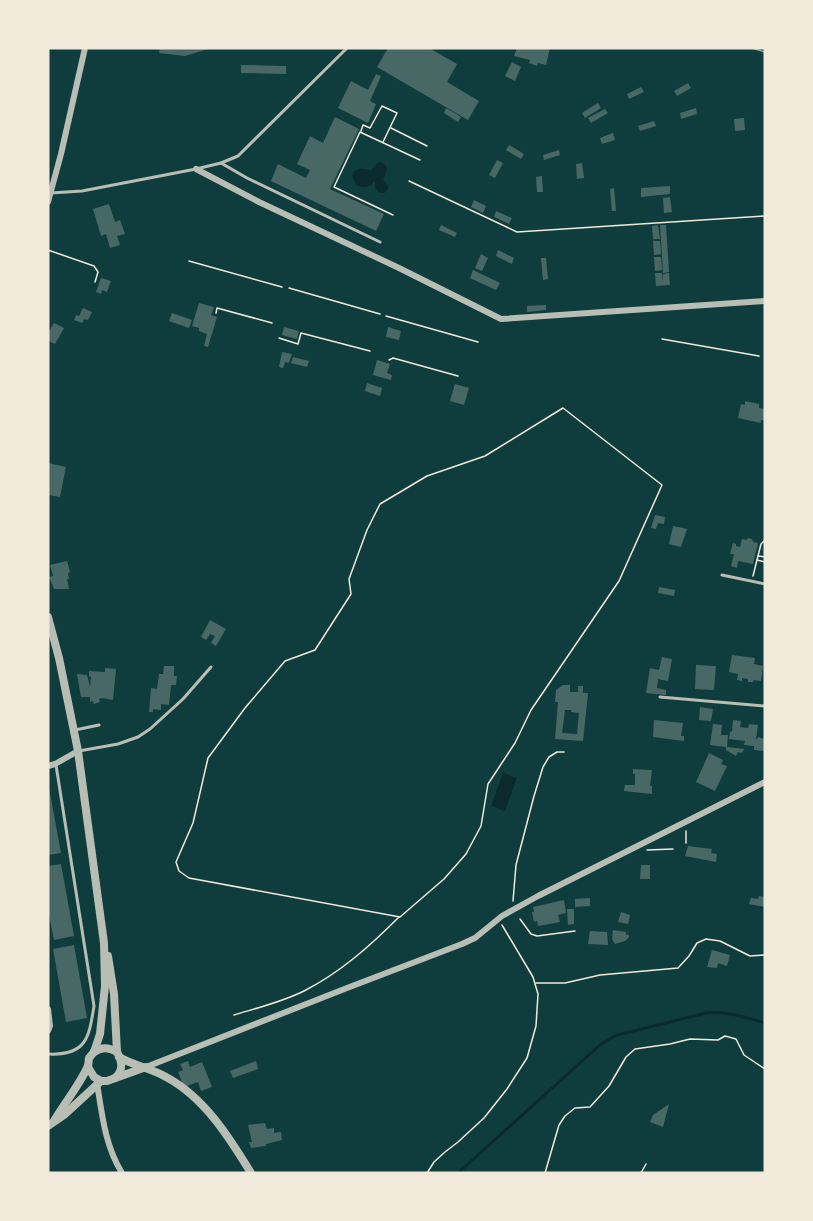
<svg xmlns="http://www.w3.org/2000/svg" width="813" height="1221" font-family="'Fira Sans Condensed',sans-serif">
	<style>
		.water { fill: #0a2a2b }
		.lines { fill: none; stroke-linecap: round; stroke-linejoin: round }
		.stream { stroke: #0a2a2b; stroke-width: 3 }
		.building { fill: #486865; fill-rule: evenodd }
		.path { stroke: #f1e9da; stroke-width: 1.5 }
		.service { stroke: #b8beb3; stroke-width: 3 }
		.minor { stroke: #b8beb3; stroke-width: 6 }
		.tertiary { stroke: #b8beb3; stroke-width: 8 }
		.tram { stroke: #97a49c; stroke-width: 1.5 }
	</style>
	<rect width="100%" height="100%" fill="#0f3d3e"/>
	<g class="water">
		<path d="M380,162C390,165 387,173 383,179C386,184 391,186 386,192L383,193L378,192L375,188V181C369,187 364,189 356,185L352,175C356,167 364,168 371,171L372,168H375L377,163Z"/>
		<path d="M503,773L517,778L505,811L491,806Z"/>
	</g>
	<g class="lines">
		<path class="stream" d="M458,1173L601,1044L617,1035L706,1013C726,1011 745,1017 765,1023"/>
	</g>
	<g class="building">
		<path d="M160,48H208V49L185,56L159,53Z"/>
		<path d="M388,48H429L457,64L447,82L479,101L468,120L377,67Z"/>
		<path d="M517,48H550L546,65L538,63L537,66L529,63L530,60L514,56Z"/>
		<path d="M512,62L521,67L515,81L505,76Z"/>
		<path d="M241,65L286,66V74L241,73Z"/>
		<path d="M376,74L381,76L370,101L376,104L368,123L338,108L351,81L368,90Z"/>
		<path d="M688,83L691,88L677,96L674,91Z"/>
		<path d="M641,87L644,92L629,99L627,94Z"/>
		<path d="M598,103L601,108L585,118L582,113Z"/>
		<path d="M446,108L461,117L458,122L444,113Z"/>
		<path d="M696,108L697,114L681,119L680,113Z"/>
		<path d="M605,109L608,113L591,123L588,118Z"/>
		<path d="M335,117L359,129L330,189L384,214L376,231L271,181L278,164L306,178L310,170L297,164L310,136L323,143Z"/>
		<path d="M744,118L745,130L735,131L734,119Z"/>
		<path d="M654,121L656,126L640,131L638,126Z"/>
		<path d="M613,133L615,140L602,144L600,138Z"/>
		<path d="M509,145L524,154L521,159L506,150Z"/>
		<path d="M559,150L560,155L544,160L543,155Z"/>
		<path d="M497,160L503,163L495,178L489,175Z"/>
		<path d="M582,163L584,178L577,179L576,164Z"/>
		<path d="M542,176L543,192H537L536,177Z"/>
		<path d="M670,186V194L641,197V188Z"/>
		<path d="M614,188L616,211H612L610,189Z"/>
		<path d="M670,197L672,212L664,213L663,198Z"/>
		<path d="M474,200L486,206L483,213L471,207Z"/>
		<path d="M109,204L115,222L120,220L125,234L117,236L120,245L110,248L106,234L101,236L93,209Z"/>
		<path d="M496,211L512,218L509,224L494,217Z"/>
		<path d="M441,225L457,233L455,237L439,230Z"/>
		<path d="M658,225L660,239H653L652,226Z"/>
		<path d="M660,225H666L669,272L663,273Z"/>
		<path d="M653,241H660L661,254L654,255Z"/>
		<path d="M498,250L514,258L512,264L496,256Z"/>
		<path d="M481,254L488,258L482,271L475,268Z"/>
		<path d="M654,257H661L662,270L655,271Z"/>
		<path d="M541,258H546L548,279L543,280Z"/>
		<path d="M473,270L500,283L496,290L470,278Z"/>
		<path d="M655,273H662L663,282V274L669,273L670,285L656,286Z"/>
		<path d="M101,278L111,281L107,292L102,290L101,294L96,292Z"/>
		<path d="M199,303L214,307L211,315L217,317L208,347L204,346L207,334L199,331V328L192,326Z"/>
		<path d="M546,305V310L527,312V306Z"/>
		<path d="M83,308L92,312L88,320L84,319L82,323L74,320L76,315L79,316Z"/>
		<path d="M172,313L192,320L189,328L169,321Z"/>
		<path d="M54,323L64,328L55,344L48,341V331H49Z"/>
		<path d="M284,327L299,331L297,339L282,335Z"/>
		<path d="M388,327L401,331L399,340L386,337Z"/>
		<path d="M282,352L292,354L289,363L285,362L283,368L279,367Z"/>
		<path d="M293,357L309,361L307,367L291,363Z"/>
		<path d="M377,360L390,364L387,373L392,375L391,380L373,375Z"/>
		<path d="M367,383L382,388L380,396L365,391Z"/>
		<path d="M455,384L469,388L464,405L450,401Z"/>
		<path d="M745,401L759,404V408L765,409V421L761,420V423L738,418L741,404L745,405Z"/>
		<path d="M48,463L66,467L60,497L48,495Z"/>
		<path d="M655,515L665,517L664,524L658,523L656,529L651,528Z"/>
		<path d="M673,526L687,529L681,547L669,544Z"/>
		<path d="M748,538L752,539L753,542L758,543L753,564L738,561L737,568L731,566L734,554H730L733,543L736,544V546L740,547L742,539L746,540Z"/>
		<path d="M67,561L70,572L68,573L69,579H67L69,589H54L49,577L53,576L50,565Z"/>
		<path d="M659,587L675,590L674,596L658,593Z"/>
		<path d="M210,620L226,629L216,646L211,643L215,636L210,634L206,640L201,637Z"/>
		<path d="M732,655L755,658L754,664L763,666L761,681L754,680L753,682H748V679L742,678V681L737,680L738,674L729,672Z"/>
		<path d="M662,657L672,659L668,681L658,679L657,688L666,690V695L646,693L650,668L659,670Z"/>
		<path d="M696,665L716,666L714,690L695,689Z"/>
		<path d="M164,666H174V676H177L176,685H171L169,705L161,704V710L153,709V712H149L151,688L157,689L159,674H163Z"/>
		<path d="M105,668L116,669L113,700L102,698L99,699L100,702L94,704L93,701L90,702V697H81L77,674L87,675L90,687L91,677L89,676V671L105,672Z"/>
		<path d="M563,685H570V692H578V686H583V693H588L583,741L555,739L558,702H555L556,690ZM565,710H571V712L579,713L577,734L562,733Z"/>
		<path d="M700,707L713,709L711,721L699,720Z"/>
		<path d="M654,720L683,723L681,736H684V741L653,737Z"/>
		<path d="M733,720L741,721L740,727L748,728L749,724L758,725L756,739H757L758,737L765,739L764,751L754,750V746L744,745L745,741L729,739L730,732L732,731Z"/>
		<path d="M713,724L722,725L721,735H728L727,747L744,749L742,753L738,752L736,756L726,750V747L710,745Z"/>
		<path d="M709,753L723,760L721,764L727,766L715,791L696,782Z"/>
		<path d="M633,769L652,770L650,786H652V794L624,791L625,785H635V774H633Z"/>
		<path d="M48,788H49L61,853L48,855Z"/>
		<path d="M688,846L712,849L711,853L717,854L716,862L685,856Z"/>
		<path d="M61,864L74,936L54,940L48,910V866Z"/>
		<path d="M641,865H650V879H640Z"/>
		<path d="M759,896L765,897V907L749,904L751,898L758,899Z"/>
		<path d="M590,898V906L575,907V899Z"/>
		<path d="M564,900L566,913L558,915L560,922L538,926L537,921L534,922L532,912H534L533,907Z"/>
		<path d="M567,909H574V924L568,925Z"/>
		<path d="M621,912L630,915L628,924L618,922Z"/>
		<path d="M613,930L626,932V934L629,935V937L625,941L615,944L612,939Z"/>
		<path d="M590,931L607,932L608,945L588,944Z"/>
		<path d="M74,945L87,1018L66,1022L53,949Z"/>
		<path d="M712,950L730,955L727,966L718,963L717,968L707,967Z"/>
		<path d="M188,1061L190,1067L202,1062L212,1087L201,1091L198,1082L184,1087L178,1072L183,1070L180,1064Z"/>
		<path d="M256,1061L258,1069L233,1078L230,1071Z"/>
		<path d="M669,1104L663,1127L650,1122L653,1115Z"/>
		<path d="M265,1123L267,1129L274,1128V1133L281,1132L282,1140L266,1144V1146L251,1148L249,1142H252L248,1125Z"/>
	</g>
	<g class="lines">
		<g class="path">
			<path d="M391,128L427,146"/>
			<path d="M361,131L363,125L370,128L382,106L397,113L383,142"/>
			<path d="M409,181L517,232L765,216"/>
			<path d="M393,215L334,187L360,132L420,160"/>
			<path d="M48,250L94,266L98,272L95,282"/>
			<path d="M189,261L282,287"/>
			<path d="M289,288L380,314"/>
			<path d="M216,313L217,308L272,323"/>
			<path d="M386,316L478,342"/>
			<path d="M279,338L298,344L301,333L370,351"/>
			<path d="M662,339L759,356"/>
			<path d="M389,360L393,358L458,376"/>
			<path d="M563,408L662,485L619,581L531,710L515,743L488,784L481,826L466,854L444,879L400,917L189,878L179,871L176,862L193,823L208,758L245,708L285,661L315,650L351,594L349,579L367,530L380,504L427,476L485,456Z"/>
			<path d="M758,556L765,557"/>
			<path d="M757,560L765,562"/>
			<path d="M753,576L761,544L765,540"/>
			<path d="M686,843V831"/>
			<path d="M647,850L673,849"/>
			<path d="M513,901L516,865L534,796L543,767L549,757L557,752H564"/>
			<path d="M520,919L531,934L537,936L575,931"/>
			<path d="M536,983H565L600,975L678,968L689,956L697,943L706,939L720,941L750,956L765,955"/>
			<path d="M234,1015C257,1008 282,1002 304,991C341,972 370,946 399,917"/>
			<path d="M427,1173L434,1162L445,1152L458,1142L484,1118L507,1089L527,1058L536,1026L538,994L533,977L502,925"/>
			<path d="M545,1173L559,1125L565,1116L575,1108L590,1107L609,1086L626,1057L635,1049L670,1044L690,1039L718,1040L725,1036L736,1039L744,1055L765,1069"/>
			<path d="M641,1173L646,1164"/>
		</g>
		<g class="service">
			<path d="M221,163L247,178L380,242"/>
			<path d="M51,193L82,191L196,169L221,163L238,156L347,48"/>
			<path d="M722,575L765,584"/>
			<path d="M660,697L765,706"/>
			<path d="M75,730L99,725"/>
			<path d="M79,751L118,744L138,737L150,729L183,699L211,667"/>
			<path d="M48,1054C86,1056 89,1038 94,1006L56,765"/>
		</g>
		<g class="minor">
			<path d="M196,169L259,202L399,268L501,319L765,301"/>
			<path d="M48,202L61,154L85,48"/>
			<path d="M48,766L55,764L78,751"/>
			<path d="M48,1009L50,1026L48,1031"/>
			<path d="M146,1067L347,988L462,944L475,938L502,916L538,896L765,782"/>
			<path d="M97,1083C102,1114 105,1146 122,1173"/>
		</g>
		<g class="tertiary">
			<path d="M48,617L59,658L78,751L104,943L105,986L100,1034L94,1052L89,1058L88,1067L94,1077L101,1081H107L146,1067"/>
			<path d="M108,956L114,994L117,1052C122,1061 124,1070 115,1078"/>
			<path d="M94,1052C102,1047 108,1047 117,1052"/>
			<path d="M119,1057C134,1066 151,1068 166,1077C204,1097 229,1137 251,1173"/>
			<path d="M54,1121C65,1102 79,1086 88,1066"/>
			<path d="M48,1126L64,1115L101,1081"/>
		</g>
		<path class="tram" d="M752,48L765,52"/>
	</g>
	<rect width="813" height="1221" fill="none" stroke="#f1e9da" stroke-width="99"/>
</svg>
